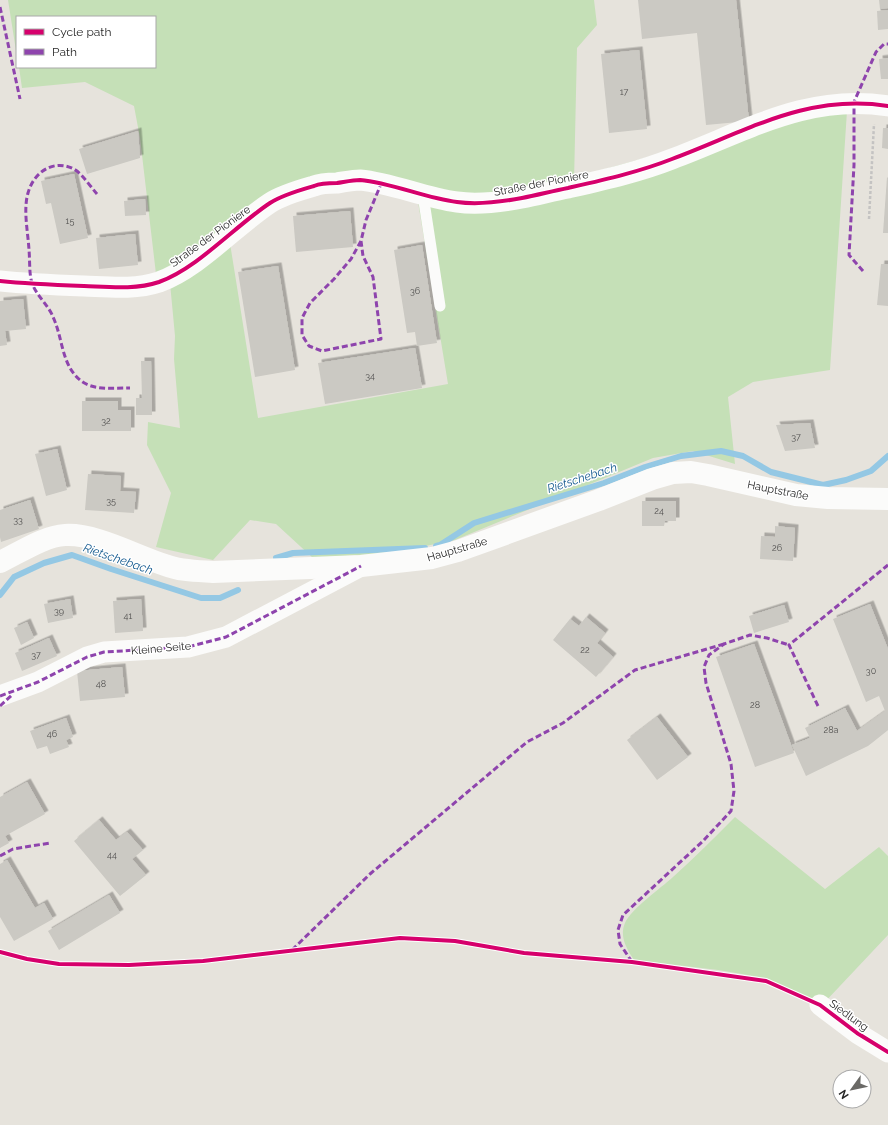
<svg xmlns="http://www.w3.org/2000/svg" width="888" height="1125" font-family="Raleway,sans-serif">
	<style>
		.green { fill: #c5e0b7 }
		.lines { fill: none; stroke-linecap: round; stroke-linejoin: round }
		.stream { stroke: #94c8e4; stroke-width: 6 }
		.building { fill: #cbc9c3; filter: url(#shadow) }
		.path { stroke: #c4c3c2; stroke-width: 2.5; stroke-dasharray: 3 2; stroke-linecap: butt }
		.service { stroke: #fbfbfa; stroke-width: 11 }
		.minor { stroke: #fbfbfa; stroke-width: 21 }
		.tertiary { stroke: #fbfbfa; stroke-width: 22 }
		.quiet { stroke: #8e44ad; stroke-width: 3; stroke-dasharray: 6 3; stroke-linecap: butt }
		.cycleway-casing { stroke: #fff; stroke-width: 6 }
		.cycleway { stroke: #d6006c; stroke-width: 4 }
		.labels { text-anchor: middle; stroke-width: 3; stroke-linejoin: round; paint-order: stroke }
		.number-label { font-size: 9px; fill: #525150 }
		.street-label { font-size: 11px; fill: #272727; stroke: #fff }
		.water-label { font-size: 12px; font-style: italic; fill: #145a8f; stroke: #fff }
	</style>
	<defs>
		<filter id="shadow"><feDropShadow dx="3.5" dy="-3.5" stdDeviation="0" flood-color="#0004"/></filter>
	</defs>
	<rect width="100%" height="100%" fill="#e6e3dc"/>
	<g class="green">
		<path d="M8,0H594L597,25L577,48L574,182L482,201L308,178L180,261L156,274L140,138L134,106L85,82L22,88L19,67H155V17H17V57Z"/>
		<path d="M847,111L830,370L753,382L728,397L735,464L693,451L653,458L455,540L391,553L313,558L276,524L250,520L213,560L156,547L171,493L147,445L148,422L180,428L174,359L175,336L170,283L229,237L258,418L448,384L417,196L466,208L780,120Z"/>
		<path d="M735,817L825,889L879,847L888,856V935L823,1004L766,978L718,970L634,960C627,949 619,937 625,923C631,909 661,888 673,877C694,858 715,837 735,817Z"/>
	</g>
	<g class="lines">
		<g class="stream">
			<path d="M436,546L440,545L474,523L604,483L645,467L681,456L721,451L743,456L771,472L823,485L846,480L871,471L888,456"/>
			<path d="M276,558L293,553L425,548"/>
			<path d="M0,595L14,577L44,563L72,555L111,569L201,598H220L238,590"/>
		</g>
	</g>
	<g class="building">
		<path d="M638,0H736L749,121L706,125L697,33L642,39Z"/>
		<path d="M879,0H888V8L880,9Z"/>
		<path d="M888,10V29L878,30L877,11Z"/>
		<path d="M639,50L647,129L609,133L601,54Z"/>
		<path d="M888,58V79H881L879,59Z"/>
		<path d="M883,128H888V149L882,148Z"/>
		<path d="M138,131L140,158L87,174L79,149Z"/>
		<path d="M74,174L88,238L60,244L51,203L46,204L41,181Z"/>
		<path d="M887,177L888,178V233H883Z"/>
		<path d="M145,199L146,215L125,216L124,201Z"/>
		<path d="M350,211L353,247L296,252L293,216Z"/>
		<path d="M135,234L138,265L99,269L96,238Z"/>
		<path d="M422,245L437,343L417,346L415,332L407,333L394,250Z"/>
		<path d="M881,264H888V306L877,305Z"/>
		<path d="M278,266L295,370L255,377L238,272Z"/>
		<path d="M23,299L26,329L5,331L7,345L0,346V301Z"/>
		<path d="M415,348L422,388L325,404L318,363Z"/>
		<path d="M141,361H151L152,415H136V398H142Z"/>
		<path d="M82,401H118V410H131V431H82Z"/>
		<path d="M810,423L815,448L785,451L776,425Z"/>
		<path d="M57,449L67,490L46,496L35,454Z"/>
		<path d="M88,474L121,476L120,491L136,492L134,513L85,510Z"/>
		<path d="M30,500L39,529L1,542L0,537V510Z"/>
		<path d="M642,501H676V521H665L664,526H642Z"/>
		<path d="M775,526L795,528L793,561L760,559L761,536L775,537Z"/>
		<path d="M70,599L73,618L48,623L44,604Z"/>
		<path d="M141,599L143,631L115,633L113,601Z"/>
		<path d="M870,604L888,649V730L868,746L806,776L792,745L810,738L805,728L845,708L857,731L885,711L879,696L866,702L833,619Z"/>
		<path d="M784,605L789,622L754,633L749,616Z"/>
		<path d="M586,617L605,633L597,643L613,657L596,677L553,640L570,619L579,626Z"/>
		<path d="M27,622L34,638L21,645L14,628Z"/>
		<path d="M49,638L57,656L22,671L15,653Z"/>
		<path d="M754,644L794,753L755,767L716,657Z"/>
		<path d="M122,667L125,697L80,701L77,671Z"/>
		<path d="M657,717L688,757L657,780L627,740Z"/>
		<path d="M66,718L73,737L66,740L69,747L50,754L47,746L37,749L30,731Z"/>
		<path d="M27,782L45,814L5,836L9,843L0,848V797Z"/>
		<path d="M99,820L116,840L127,832L143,850L132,859L146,875L120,896L74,841Z"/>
		<path d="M7,860L35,908L44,903L53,919L14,941L0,917V864Z"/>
		<path d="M109,895L120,913L59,950L48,931Z"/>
	</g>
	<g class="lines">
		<path class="path" d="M869,219L874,124"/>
		<path class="service" d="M423,195L440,306"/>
		<g class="minor">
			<path d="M0,281C28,284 56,285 84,286C109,287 135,290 159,282C198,268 235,226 270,203C282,195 300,190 314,186C321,183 329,183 337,183C344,182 353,180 360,180C393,183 424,198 457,202C478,205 501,202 522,198C537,195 553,191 568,188C603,180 639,172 672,159C745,132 807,93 888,106"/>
			<path d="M0,696L38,682L87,657L104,652L188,647L226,637L361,566"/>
			<path d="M820,1005L857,1033L888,1052"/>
		</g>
		<path class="tertiary" d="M0,562C19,553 44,536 65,535C95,533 136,556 165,565C180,571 197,571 213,572L361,566L432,558L458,551L599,500L652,479L673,473L691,472L708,475L796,495L828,498L888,499"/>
		<g class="quiet">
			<path d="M0,7L20,99"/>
			<path d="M97,194C91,187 84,177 77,171C56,157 34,171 28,193C23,210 28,232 29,250C30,261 29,274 32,283C36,295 49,306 53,317C63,338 61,364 80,380C93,391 113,388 130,388"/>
			<path d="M361,241L351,259L334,279L310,303L302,318V335L309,346L322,351L381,339L373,277L363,256L361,241L366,220L381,184"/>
			<path d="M863,271L849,255L854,165V102L876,52L884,44H888"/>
			<path d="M0,696L38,682L87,657L104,652L188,647L226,637L361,566"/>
			<path d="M0,706L13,694"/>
			<path d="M818,706L789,645L888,565"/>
			<path d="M0,856L13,849L50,843"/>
			<path d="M292,950L370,874L527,742L563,723L635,670L724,644"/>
			<path d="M632,962L620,944L618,930L623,915L703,841L731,811L734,791L731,764L706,683L704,667L709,655L724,644L750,635L767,638L789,645"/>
		</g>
		<g class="cycleway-casing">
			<g id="cycleway">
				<path d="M0,281C28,284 56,285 84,286C109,287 135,290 159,282C198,268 235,226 270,203C282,195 300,190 314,186C321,183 329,183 337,183C344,182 353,180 360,180C393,183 424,198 457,202C478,205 501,202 522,198C537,195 553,191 568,188C603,180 639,172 672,159C745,132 807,93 888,106"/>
				<path d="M0,952L27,959L59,964L129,965L203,961L400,938L455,941L524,953L632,962L766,981L820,1005L857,1033L888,1052"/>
			</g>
		</g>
		<use href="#cycleway" class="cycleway"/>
	</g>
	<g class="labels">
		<g class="number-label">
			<text x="624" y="95">17</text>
			<text x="70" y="224">15</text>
			<text x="415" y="294">36</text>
			<text x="370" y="379">34</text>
			<text x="106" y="424">32</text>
			<text x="796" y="440">37</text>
			<text x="111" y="504">35</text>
			<text x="659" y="514">24</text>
			<text x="18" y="523">33</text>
			<text x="777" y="551">26</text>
			<text x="59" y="614">39</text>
			<text x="128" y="619">41</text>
			<text x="585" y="653">22</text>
			<text x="36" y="658">37</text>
			<text x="871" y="674">30</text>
			<text x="101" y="687">48</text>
			<text x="755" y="708">28</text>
			<text x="831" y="733">28a</text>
			<text x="52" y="737">46</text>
			<text x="112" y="858">44</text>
		</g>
		<g class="street-label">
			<text transform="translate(541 183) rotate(-11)" y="4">Straße der Pioniere</text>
			<text transform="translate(210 236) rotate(-36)" y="4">Straße der Pioniere</text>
			<text transform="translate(778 490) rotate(11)" y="4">Hauptstraße</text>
			<text transform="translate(457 549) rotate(-16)" y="4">Hauptstraße</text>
			<text transform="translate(161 648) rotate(-5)" y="4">Kleine Seite</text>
			<text transform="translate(849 1015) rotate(36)" y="4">Siedlung</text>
		</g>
		<g class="water-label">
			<text transform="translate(582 478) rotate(-18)" y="4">Rietschebach</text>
			<text transform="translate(118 559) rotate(19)" y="4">Rietschebach</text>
		</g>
	</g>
	<rect x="16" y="16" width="140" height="52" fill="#ffffff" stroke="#a9a9a9"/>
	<rect x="24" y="29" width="20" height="6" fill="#d6006c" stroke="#a9a9a9"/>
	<text x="52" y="36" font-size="12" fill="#272727">Cycle path</text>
	<rect x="24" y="49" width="20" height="6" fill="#8e44ad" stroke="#a9a9a9"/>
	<text x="52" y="56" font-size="12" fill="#272727">Path</text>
	<g transform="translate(852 1089) rotate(237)"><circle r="19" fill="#ffffff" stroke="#a9a9a9"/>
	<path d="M0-3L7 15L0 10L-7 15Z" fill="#6a6966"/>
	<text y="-6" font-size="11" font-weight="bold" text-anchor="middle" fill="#272727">N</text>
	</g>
</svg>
